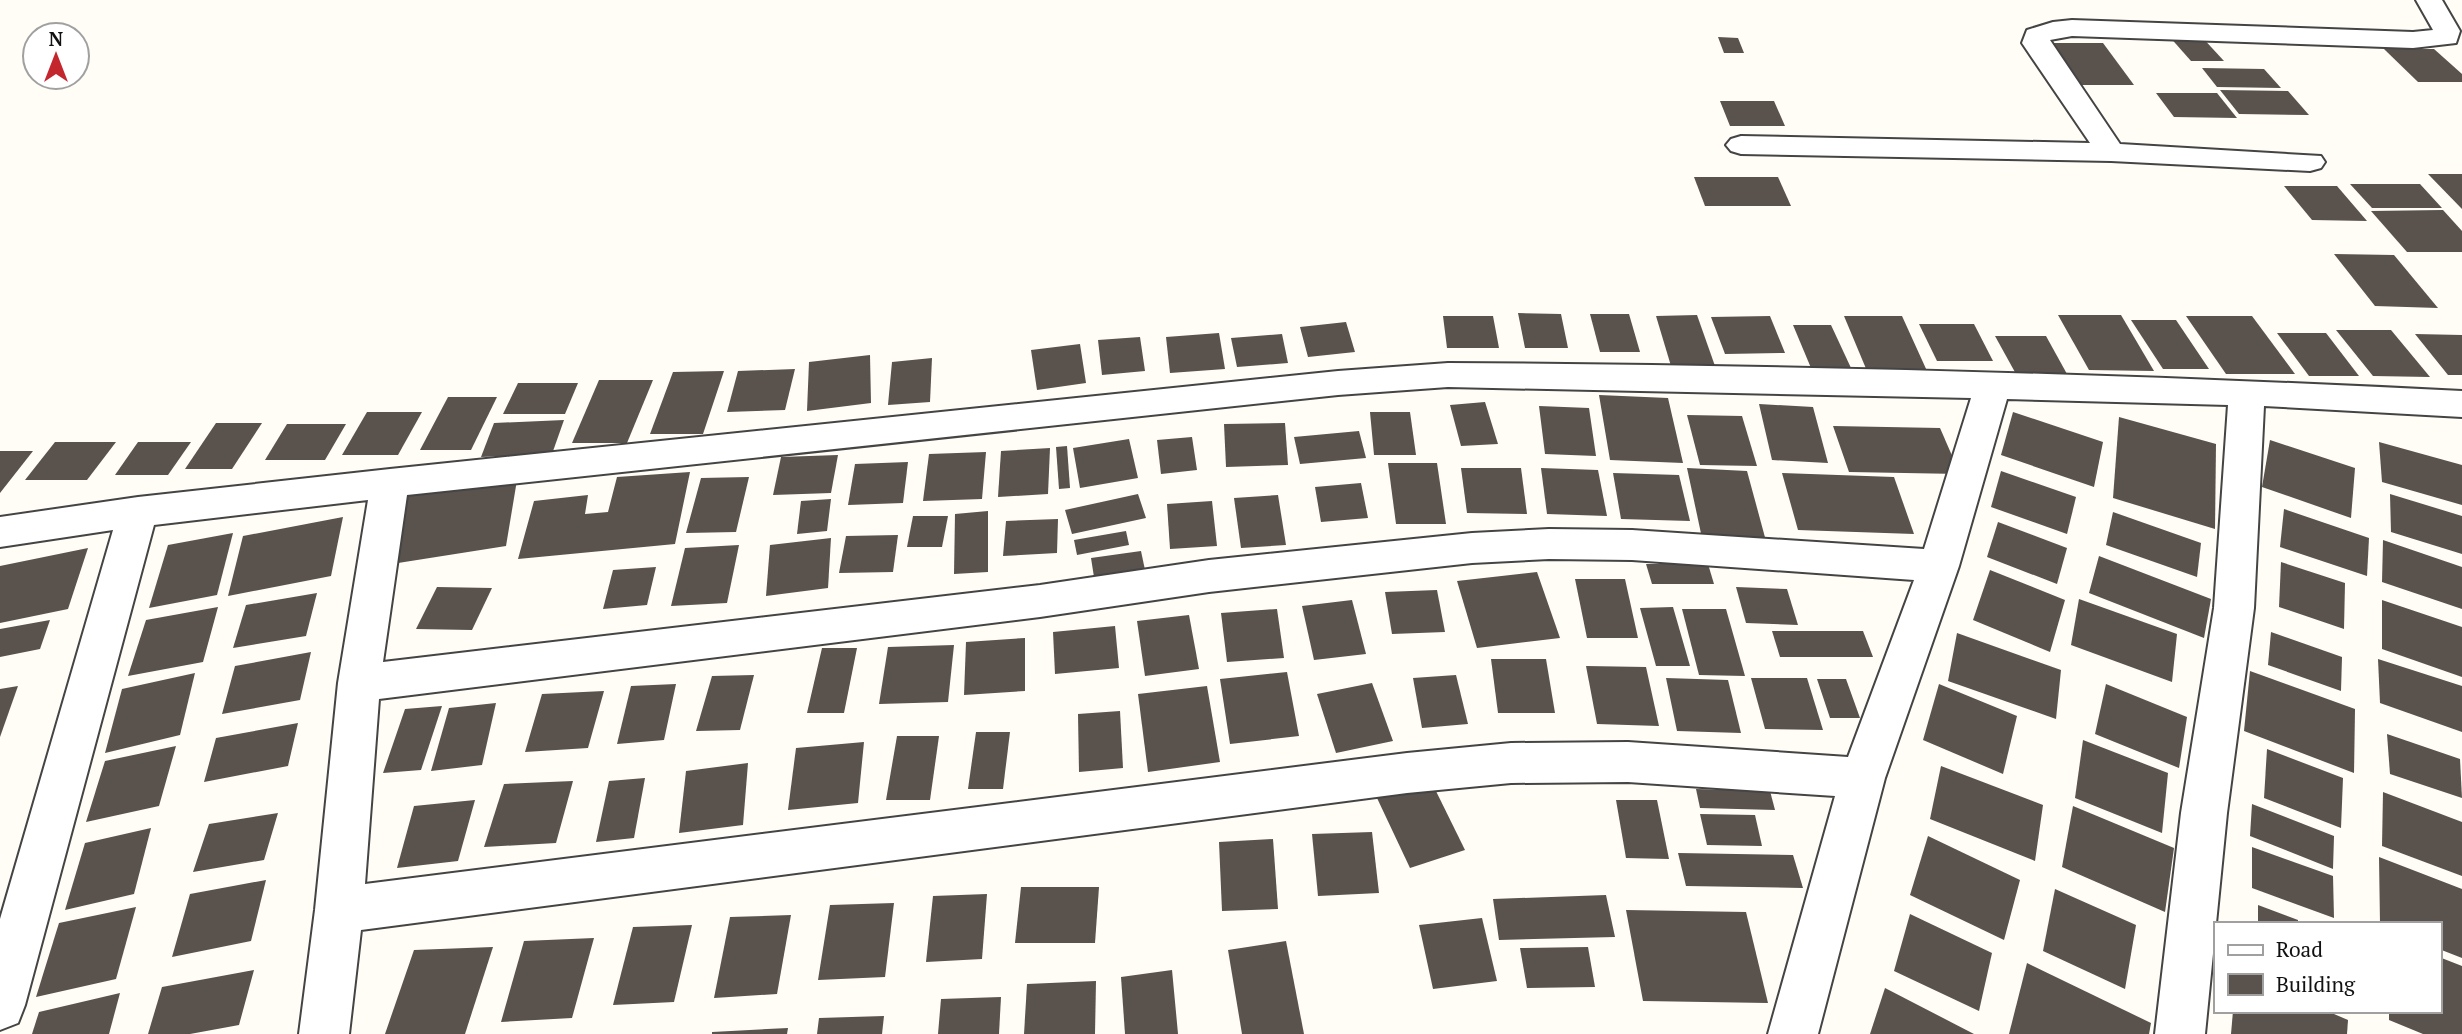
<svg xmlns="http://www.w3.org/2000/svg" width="2462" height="1034" font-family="'PT Serif',serif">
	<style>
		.building { fill: #5a524d }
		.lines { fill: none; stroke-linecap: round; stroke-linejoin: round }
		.street-casing { stroke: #444; stroke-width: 4 }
		.street { fill: #fff; fill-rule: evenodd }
	</style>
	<rect width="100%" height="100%" fill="#fffdf5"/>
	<g class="building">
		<path d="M2168,35H2200L2224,61H2191Z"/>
		<path d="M1718,37L1738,38L1744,53H1724Z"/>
		<path d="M2046,43H2103L2134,85H2075Z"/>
		<path d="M2384,49H2434L2462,74V82H2418Z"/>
		<path d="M2202,68L2264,69L2281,88L2217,87Z"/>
		<path d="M2220,90L2288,91L2309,115L2239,114Z"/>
		<path d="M2156,93H2217L2237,118L2174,117Z"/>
		<path d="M1720,101H1774L1785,126H1730Z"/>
		<path d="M2428,174H2462V209Z"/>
		<path d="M1694,177H1778L1791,206H1705Z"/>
		<path d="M2350,184H2420L2442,208H2372Z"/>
		<path d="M2284,186H2337L2367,221L2312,220Z"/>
		<path d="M2443,210L2462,231V252H2407L2371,211Z"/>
		<path d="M2334,254L2394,255L2438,308L2375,306Z"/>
		<path d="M1518,313L1561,314L1568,348H1525Z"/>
		<path d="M1590,314H1629L1640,352H1600Z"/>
		<path d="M1697,315L1715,366H1671L1656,316Z"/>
		<path d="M2058,315H2121L2154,371L2089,370Z"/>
		<path d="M1443,316H1493L1499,348H1447Z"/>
		<path d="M1770,316L1785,353L1725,354L1711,317Z"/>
		<path d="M1844,316H1902L1927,371H1867Z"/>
		<path d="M2186,316H2252L2295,374H2226Z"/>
		<path d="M2131,320H2176L2209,369H2163Z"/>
		<path d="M1346,322L1355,352L1308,357L1300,327Z"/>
		<path d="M1919,324H1974L1993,361H1937Z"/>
		<path d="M1793,325H1831L1851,368H1811Z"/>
		<path d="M2336,330H2391L2430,377L2373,376Z"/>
		<path d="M1219,333L1225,369L1170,373L1166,337Z"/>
		<path d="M2277,333H2326L2359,376H2309Z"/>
		<path d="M1282,334L1288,363L1237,367L1231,338Z"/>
		<path d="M2415,334L2462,335V375H2448Z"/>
		<path d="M1995,336H2046L2067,374H2016Z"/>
		<path d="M1140,337L1145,371L1102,375L1098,340Z"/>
		<path d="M1080,344L1086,383L1037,390L1031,350Z"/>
		<path d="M870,355L871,403L807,411L809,362Z"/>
		<path d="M932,358L930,402L888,405L892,362Z"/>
		<path d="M795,369L785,410L727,412L738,371Z"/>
		<path d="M724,371L703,434H650L673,372Z"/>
		<path d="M599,380H653L627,443H572Z"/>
		<path d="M518,383H578L565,414H503Z"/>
		<path d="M1599,395L1668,398L1683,463L1610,460Z"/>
		<path d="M448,397H497L471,450H420Z"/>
		<path d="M1485,402L1498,444L1461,446L1450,405Z"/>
		<path d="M1759,404L1813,407L1828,463L1772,460Z"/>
		<path d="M1539,406L1589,408L1596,456L1545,454Z"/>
		<path d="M367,412H422L398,455H342Z"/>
		<path d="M1370,412H1410L1416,455H1374Z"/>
		<path d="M2013,412L2103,442L2094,487L2001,455Z"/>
		<path d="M1687,415L1742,416L1757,466L1700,465Z"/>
		<path d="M2119,417L2216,444L2215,529L2113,498Z"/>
		<path d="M564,420L552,454L481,457L494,423Z"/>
		<path d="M216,423H262L232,469H185Z"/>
		<path d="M1285,423L1288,465L1226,467L1224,424Z"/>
		<path d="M287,424H346L325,460H265Z"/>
		<path d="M1833,426L1940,428L1960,474L1849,472Z"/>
		<path d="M1359,431L1366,458L1300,464L1294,437Z"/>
		<path d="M1192,437L1197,470L1161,474L1157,440Z"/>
		<path d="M1129,439L1138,478L1080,488L1073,448Z"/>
		<path d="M2270,440L2355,468L2351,518L2262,487Z"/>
		<path d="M55,442H116L87,480H25Z"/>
		<path d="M138,442H191L168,475H115Z"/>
		<path d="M2379,442L2462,465V505L2382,482Z"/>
		<path d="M1067,446L1070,488L1059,489L1056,447Z"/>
		<path d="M1050,448L1048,494L998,497L1001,451Z"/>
		<path d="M0,451H33L0,493Z"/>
		<path d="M986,452L982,499L923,501L929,454Z"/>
		<path d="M838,455L831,493L773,495L781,457Z"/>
		<path d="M908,462L903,503L848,505L855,464Z"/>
		<path d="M1388,463H1437L1446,524H1396Z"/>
		<path d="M1461,468H1521L1527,514L1467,513Z"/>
		<path d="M1541,468L1598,470L1607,516L1547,514Z"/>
		<path d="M1687,468L1747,471L1766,541L1702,538Z"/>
		<path d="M2001,471L2076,497L2067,534L1991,507Z"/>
		<path d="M690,472L675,544L518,559L534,501L588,495L585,514L608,512L617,477Z"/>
		<path d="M1613,473L1679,475L1690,521L1621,519Z"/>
		<path d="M1782,473L1894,477L1914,534L1798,530Z"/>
		<path d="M749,477L736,532L686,533L701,478Z"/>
		<path d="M517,480L506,546L379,566L396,497Z"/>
		<path d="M1361,483L1368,518L1321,522L1315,487Z"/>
		<path d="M1138,494L1146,518L1072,534L1065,510Z"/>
		<path d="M2390,494L2462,516V554L2391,532Z"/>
		<path d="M1278,495L1286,545L1241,548L1234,498Z"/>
		<path d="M831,499L827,531L797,534L801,501Z"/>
		<path d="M1212,501L1217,546L1170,549L1167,504Z"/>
		<path d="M2284,509L2369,538L2367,576L2280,547Z"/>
		<path d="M988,511V572L954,574L955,514Z"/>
		<path d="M2113,512L2201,543L2197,577L2106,545Z"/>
		<path d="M913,516H948L942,547H907Z"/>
		<path d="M343,517L331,576L228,596L243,536Z"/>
		<path d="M1058,519L1057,553L1003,556L1006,521Z"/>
		<path d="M1998,522L2067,548L2057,584L1987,557Z"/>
		<path d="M1126,531L1129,545L1077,555L1074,540Z"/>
		<path d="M233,533L217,595L149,608L168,545Z"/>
		<path d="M898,535L893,572L839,573L846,536Z"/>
		<path d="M831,538L828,588L766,596L770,545Z"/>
		<path d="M2383,540L2462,567V609L2382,582Z"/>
		<path d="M739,545L727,603L671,606L685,548Z"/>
		<path d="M88,548L68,609L0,623V566Z"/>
		<path d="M1141,551L1145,570L1094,577L1091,558Z"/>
		<path d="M2099,556L2211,599L2204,638L2089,593Z"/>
		<path d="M2281,562L2345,583L2344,629L2279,607Z"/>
		<path d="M1646,564H1708L1714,584H1652Z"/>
		<path d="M656,567L647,605L603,609L613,570Z"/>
		<path d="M1990,570L2065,600L2050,652L1973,620Z"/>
		<path d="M1537,572L1560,638L1477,648L1457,581Z"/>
		<path d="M1575,579H1625L1638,638H1587Z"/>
		<path d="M437,587L492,588L472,630L416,629Z"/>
		<path d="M1736,587L1787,589L1798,625L1746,623Z"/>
		<path d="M1437,590L1445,632L1392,634L1385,592Z"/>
		<path d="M317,593L306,636L233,648L246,605Z"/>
		<path d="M2079,599L2177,634L2172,682L2071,645Z"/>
		<path d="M1352,600L1366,654L1314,660L1302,606Z"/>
		<path d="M2382,600L2462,627V677L2382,649Z"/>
		<path d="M218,607L203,662L128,676L146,620Z"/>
		<path d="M1673,607L1690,666H1656L1640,608Z"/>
		<path d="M1277,609L1284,658L1227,662L1221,613Z"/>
		<path d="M1682,609H1726L1745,676L1699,675Z"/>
		<path d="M1189,615L1199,669L1145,676L1137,621Z"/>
		<path d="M50,620L40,649L0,657V629Z"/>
		<path d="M1115,626L1119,668L1055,674L1053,632Z"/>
		<path d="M1772,631H1863L1873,657H1780Z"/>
		<path d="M2271,632L2342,657L2341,691L2268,665Z"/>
		<path d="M1957,633L2061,670L2056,719L1948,681Z"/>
		<path d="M1025,638V691L964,695L966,642Z"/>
		<path d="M954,645L948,702L879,704L888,647Z"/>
		<path d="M822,648H857L844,713H807Z"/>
		<path d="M311,652L300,700L222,714L235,666Z"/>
		<path d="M1491,659H1546L1555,713H1498Z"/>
		<path d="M2378,659L2462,686V732L2380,703Z"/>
		<path d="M1586,666L1646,667L1659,726L1597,724Z"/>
		<path d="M2250,671L2355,709L2354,773L2244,731Z"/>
		<path d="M1287,672L1299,736L1230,744L1220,679Z"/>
		<path d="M195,673L180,735L105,753L122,689Z"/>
		<path d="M754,675L740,730L696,731L712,676Z"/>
		<path d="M1456,675L1468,724L1422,728L1413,678Z"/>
		<path d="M1666,678L1728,680L1741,733L1677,731Z"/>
		<path d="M1751,678H1807L1823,730L1765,729Z"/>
		<path d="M1817,679H1846L1860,718H1830Z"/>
		<path d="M1372,683L1393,741L1336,753L1317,694Z"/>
		<path d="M676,684L664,740L617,744L631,686Z"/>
		<path d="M1939,684L2017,716L2003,774L1923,740Z"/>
		<path d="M2106,684L2187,717L2179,768L2095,734Z"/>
		<path d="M18,686L0,737V689Z"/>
		<path d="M1207,686L1220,762L1148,772L1138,694Z"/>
		<path d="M604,691L588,748L525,752L542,694Z"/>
		<path d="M496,703L482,765L431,771L449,708Z"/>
		<path d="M442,706L421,770L383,773L405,709Z"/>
		<path d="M1120,711L1123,768L1079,772L1078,714Z"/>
		<path d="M298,723L288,766L204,782L216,738Z"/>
		<path d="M976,732H1010L1003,789H968Z"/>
		<path d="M2387,734L2460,759L2462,798L2390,774Z"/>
		<path d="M897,736H939L930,800H886Z"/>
		<path d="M2083,740L2168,773L2162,833L2075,798Z"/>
		<path d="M864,742L858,803L788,810L796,748Z"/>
		<path d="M176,746L159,806L86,822L105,761Z"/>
		<path d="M2267,749L2343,778L2341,828L2264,798Z"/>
		<path d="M748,763L743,825L679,833L686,771Z"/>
		<path d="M1941,766L2043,805L2035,861L1930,819Z"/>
		<path d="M645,778L634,838L596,842L609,781Z"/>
		<path d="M573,781L556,843L484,847L504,784Z"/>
		<path d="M1431,781L1465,850L1410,868L1377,798Z"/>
		<path d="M1696,789L1770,791L1775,810L1700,808Z"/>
		<path d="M2383,792L2462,822V876L2382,846Z"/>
		<path d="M475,800L458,861L397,868L414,806Z"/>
		<path d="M1616,800H1657L1669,859L1626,858Z"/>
		<path d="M2252,804L2334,836L2333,869L2250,836Z"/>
		<path d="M2073,806L2174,848L2165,912L2062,867Z"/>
		<path d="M278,813L264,860L193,872L209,824Z"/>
		<path d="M1700,814L1755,815L1762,846L1707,845Z"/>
		<path d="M151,828L134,894L65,910L85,843Z"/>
		<path d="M1372,832L1379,893L1318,896L1312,834Z"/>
		<path d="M1928,836L2020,880L2004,940L1910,895Z"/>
		<path d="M1273,839L1278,909L1222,911L1219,842Z"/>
		<path d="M2252,847L2333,876L2334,918L2252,888Z"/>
		<path d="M1678,853L1793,855L1803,888L1686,886Z"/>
		<path d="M2379,857L2462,889V958L2439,949V924H2380Z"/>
		<path d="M266,880L251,941L172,957L190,894Z"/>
		<path d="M1021,887H1099L1095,943H1015Z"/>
		<path d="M2055,889L2136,925L2125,989L2043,951Z"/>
		<path d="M987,894L982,959L926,962L933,896Z"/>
		<path d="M1606,895L1615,937L1499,940L1493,899Z"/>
		<path d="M894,903L885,977L818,980L830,905Z"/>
		<path d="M2258,905L2298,920V924H2258Z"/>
		<path d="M136,907L116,979L36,997L59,923Z"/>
		<path d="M1626,910L1746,912L1768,1003L1643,1001Z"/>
		<path d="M1910,914L1992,953L1979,1011L1894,971Z"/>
		<path d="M791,915L777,994L714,998L730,917Z"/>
		<path d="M1482,918L1497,981L1433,989L1419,925Z"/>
		<path d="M692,925L674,1002L613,1005L633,927Z"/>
		<path d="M594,938L572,1018L501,1022L524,941Z"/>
		<path d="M1286,941L1304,1034H1242L1228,950Z"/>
		<path d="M493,947L465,1034H385L414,950Z"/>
		<path d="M1588,947L1595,987L1527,988L1520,948Z"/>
		<path d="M2439,957L2462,966V1034H2423L2389,1020V1011H2439Z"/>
		<path d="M2027,963L2151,1023L2149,1034H2009Z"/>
		<path d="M254,970L239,1025L190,1034H148L162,987Z"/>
		<path d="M1172,970L1178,1034H1125L1121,977Z"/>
		<path d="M1096,981L1095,1034H1024L1027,984Z"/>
		<path d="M1885,988L1974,1034H1870Z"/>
		<path d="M120,993L109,1034H32L39,1012Z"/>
		<path d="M1001,997L999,1034H938L941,999Z"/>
		<path d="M2233,1011H2327L2348,1020L2347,1034H2231Z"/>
		<path d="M884,1016L882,1034H817L819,1018Z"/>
		<path d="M788,1028L787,1034H712V1032Z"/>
	</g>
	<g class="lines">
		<g class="street-casing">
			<g id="street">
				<path d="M2416,0H2442L2460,31L2456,43L2413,48L2072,36L2050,40L2120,144L2321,156L2325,162L2321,168L2310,171L2111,161L1741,154L1731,151L1726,145L1731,139L1741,136L2090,143L2022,43L2027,30L2053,22L2072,20L2413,32L2433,30Z"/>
				<path d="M1448,363C1786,365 2124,374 2462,391V417L2264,406L2254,608L2227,813L2205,1034H2155L2181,813L2214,608L2228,405L2007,399L1959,566L1885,778L1818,1034H1768L1835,796L1628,782L1511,783L1407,793L361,930L349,1034H299L315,910L338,683L368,500L154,525L25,1005L18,1023L0,1030V919L113,530L0,547V517L138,497L390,469L1338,371ZM1448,387L1971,398L1924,549L1632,530L1549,529L1472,533L1209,560L1040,585L383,662L407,495L1338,395ZM1549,559L1632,560L1914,580L1848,757L1628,742L1511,743L1407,753L365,884L379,699L1040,617L1209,592L1472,563Z"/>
			</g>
		</g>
		<use href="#street" class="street"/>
	</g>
	<rect x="2214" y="922" width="228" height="91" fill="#ffffff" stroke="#a0a0a0" stroke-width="2"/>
	<rect x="2228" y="945" width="35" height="10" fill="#ffffff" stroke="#a0a0a0" stroke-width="2"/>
	<text x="2276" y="957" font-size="21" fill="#111111">Road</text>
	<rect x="2228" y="974" width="35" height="21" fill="#5a524d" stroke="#a0a0a0" stroke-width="2"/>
	<text x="2276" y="992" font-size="21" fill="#111111">Building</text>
	<g transform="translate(56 56)"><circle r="33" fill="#ffffff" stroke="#a0a0a0" stroke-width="2"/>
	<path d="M0-5L12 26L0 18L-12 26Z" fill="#c4262e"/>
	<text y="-10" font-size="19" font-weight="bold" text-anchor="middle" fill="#111111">N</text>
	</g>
</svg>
